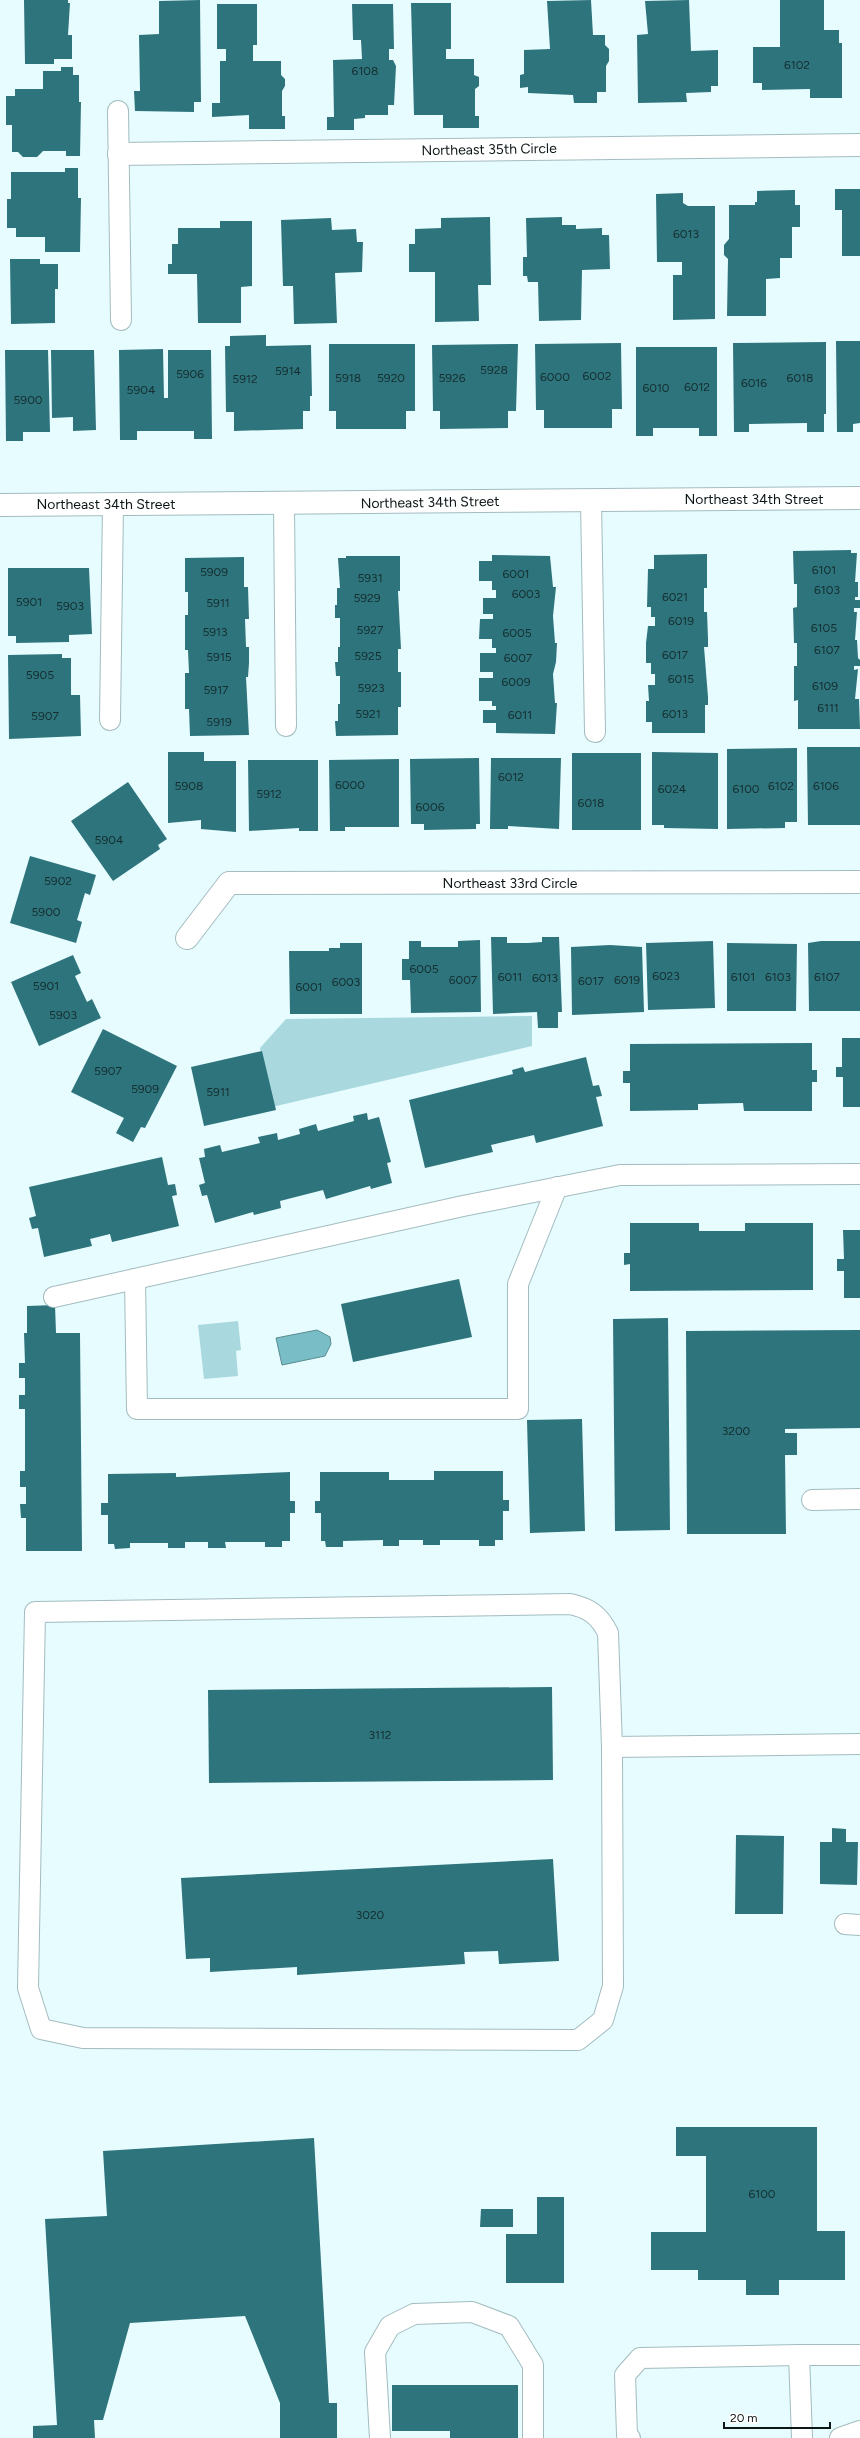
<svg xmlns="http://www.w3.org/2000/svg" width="860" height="2438" font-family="Figtree,sans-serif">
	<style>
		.green { fill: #a9d9de }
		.water { fill: #79bec6; stroke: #598c92 }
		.building { fill: #2e747c }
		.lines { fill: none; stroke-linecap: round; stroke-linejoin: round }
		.lane-casing { stroke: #a3bcbf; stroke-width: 22 }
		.street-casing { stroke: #a3bcbf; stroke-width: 24 }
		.lane { stroke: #fff; stroke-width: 20 }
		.street { stroke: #fff; stroke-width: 22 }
		.labels { text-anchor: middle; stroke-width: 3.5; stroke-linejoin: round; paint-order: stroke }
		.number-label { font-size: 12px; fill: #152e30 }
		.street-label { font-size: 14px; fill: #0d1617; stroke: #fff }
	</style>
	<rect width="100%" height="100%" fill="#e7fcff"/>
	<g class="green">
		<path d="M532,1016V1046L272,1107L260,1048L286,1019Z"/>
		<path d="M238,1321L241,1350L236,1351L238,1376L204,1379L198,1325Z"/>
	</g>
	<path class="water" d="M317,1330L330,1337L331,1344L325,1356L282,1365L276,1338Z"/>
	<g class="building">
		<path d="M24,0H68V3H70L68,35H72V59H54V64H25Z"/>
		<path d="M200,0L201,102H194V112L135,111L134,91H140L139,35L159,34V1Z"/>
		<path d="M591,0L593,35H605V45L609,49V61L606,66V92H597V103H574L573,95L528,93V87L520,88V75L524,74V50L550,49L547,1Z"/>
		<path d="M689,0L691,51L718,50V86H711V92L686,93L687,102L638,103L637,35L648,34L645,1Z"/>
		<path d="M780,0H824V30H839V43H842V98H810V89L762,90V83H753V47H780Z"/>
		<path d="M411,3H451V49H446V59H474V75L479,77V86L475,89V116H479V128H443V115H414Z"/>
		<path d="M217,4H257V45H253V61H281V75L285,79V86L282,91V116H285V129H249V115L212,117V103H220V61H226V49H217Z"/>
		<path d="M352,4H393L394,49H389V60H393L396,66L394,105H388V115H365V118L354,119V130H327V117H334L333,60L362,59L361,40H353Z"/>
		<path d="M61,67H73V75H79V102H81L80,156H66V151H43L37,157H23L18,152H12V125H6V96H15V89H43V71H61Z"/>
		<path d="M65,168H78V198H81L80,252H45V237H16V228H7V199H11V172H65Z"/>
		<path d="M835,189H860V256H842V210H835Z"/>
		<path d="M795,190V205H800V227H792V258H780V278L766,279V316H727L728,259L724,255V245L729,239V205H755V202H757V191Z"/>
		<path d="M683,193V203L688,206H715V319L673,320V275H682V262H657L656,194Z"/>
		<path d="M490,217L491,285H478L479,321L435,322V272H409V244H415V229L441,228V218Z"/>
		<path d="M562,217V225H576V229L602,228V235H609L610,269L582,270L581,320L539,321L538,282H528L527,276H523V257H527L526,218Z"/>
		<path d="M331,218L332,230L356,229L357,242H363L362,272L335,273L337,323L294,324L293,286H283L281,220Z"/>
		<path d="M220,221H252V286L241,287V323H198L197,274H168V264H172V244H178V228H220Z"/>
		<path d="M10,259H40V264H58V289H55V323L11,324Z"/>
		<path d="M266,335V346L311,345L312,396H310V411H303V429L234,431V412H226L225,346H230V336Z"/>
		<path d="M836,341H860V423L853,424V432H837Z"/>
		<path d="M826,342V414H824V432H807V423L749,424V432H734L733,343Z"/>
		<path d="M621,343L622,409H612V428H544V410H536L535,344Z"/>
		<path d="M329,344H415V411H406V429H336V411H329Z"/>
		<path d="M518,344L516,411H508V428L440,429V411H433L432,345Z"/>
		<path d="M636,347H717V436H699V428H653V436H636Z"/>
		<path d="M163,349L164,398H168V350H211L212,439H194V431H137V440H120L119,350Z"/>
		<path d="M5,350H48L50,432H23V441H6Z"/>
		<path d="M51,350H94L96,430L73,431V417L52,418Z"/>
		<path d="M851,550V553H857L855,582H858V597H855V600H860V608H854V612H857L855,640H857L858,658L860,660V666H854V670L858,669L855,699H859L860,729H798V700L794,701V666H797V643H794L793,608L797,607V584H794L793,551Z"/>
		<path d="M707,554V588H704V612H707L708,639V647H704L708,697V705H705V733H652V722H646V701H649L648,685H655V674H651V663H646V643L648,626H655V617H651V607H647L648,569H654V555Z"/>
		<path d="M492,555L550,556L553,587H556L553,616L555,643H557L556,662L553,674L555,703H557L555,734L496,733V723H483V710H496V706H492V701H479V678H493V672H480V653H496V648H492V639H479L480,619H493V614H483V598H496V590H492V581H479V561H492Z"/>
		<path d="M346,556H400V591H398L401,649H398V672H401V707H398V735L336,736L335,721H338V704H340V676H336L335,662H338V647H340V618H335V605H337V588H340L338,558H346Z"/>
		<path d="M244,557V587H248L249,619H245L246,647H249V663L248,677H246L249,735L190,736L189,709H185V673H189L188,650H185V615H188V592H185V558Z"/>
		<path d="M8,568H89L92,634L69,635V642L16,643V636H8Z"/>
		<path d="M62,654V658H71V695H80L81,736L9,739L8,655Z"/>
		<path d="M807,747H860V825H808Z"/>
		<path d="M797,748V822H785V828L727,829V749Z"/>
		<path d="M168,752H204V761H236V832L201,829V820L168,823Z"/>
		<path d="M652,752L718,753V829L664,828V825H652Z"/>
		<rect x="572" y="753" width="69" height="77"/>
		<path d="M479,758L480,824H476V829L424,830V824H411L410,759Z"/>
		<path d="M491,758H561L559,829L508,826V829H490Z"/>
		<path d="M399,759V827H345V831H330L329,760Z"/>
		<path d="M248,760H318V831H299V828L249,831Z"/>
		<path d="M128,782L167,839L158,845L160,849L113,881L71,821Z"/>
		<path d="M30,856L96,875L90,895L85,893L77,920L82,922L76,943L10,923Z"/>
		<path d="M491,937H507V943H528L542,942V937H559L562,1012H558V1028H538L537,1012L493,1014Z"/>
		<path d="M480,940L481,1012L411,1013L410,980H402V959H409V941H421V947H458V941Z"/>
		<path d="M713,941L715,1008L648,1010L646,943Z"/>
		<path d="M821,941H860V1011H809L808,943Z"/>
		<path d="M340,943H362V1014H290L289,951H329V948H340Z"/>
		<path d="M727,943L797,944L796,1011H727Z"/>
		<path d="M610,945L642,947L644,1012L572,1015L571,947Z"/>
		<path d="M73,955L81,973L75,976L87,1002L92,999L101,1018L39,1046L11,982Z"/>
		<path d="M103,1029L177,1066L145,1128L141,1127L133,1142L116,1133L124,1118L71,1092Z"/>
		<path d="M842,1038H860V1107H843V1077H836V1067H842Z"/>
		<path d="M812,1043V1070H817V1082H812V1111H744L743,1103L698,1104V1110L630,1111V1083H623V1071H630V1044Z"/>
		<path d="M262,1051L276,1110L204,1126L191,1067Z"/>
		<path d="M586,1057L593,1086L599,1085L602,1096L596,1097L603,1126L536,1143L534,1135L491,1145L493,1152L425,1168L409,1100L513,1074L512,1070L523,1067L525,1072Z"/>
		<path d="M367,1113L368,1120L379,1117L391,1162L387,1163L392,1183L371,1189L370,1186L326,1199L323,1190L280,1201L281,1208L254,1215L253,1212L215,1223L207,1195L202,1196L199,1185L205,1183L199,1158L205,1157L204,1149L220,1145L222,1152L260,1143L258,1137L277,1133L278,1140L300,1134L299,1129L316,1124L318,1131L354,1121L353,1116Z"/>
		<path d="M162,1157L168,1185L175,1184L177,1195L172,1196L179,1226L112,1242L110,1234L90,1239L92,1246L44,1257L38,1228L32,1229L29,1218L36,1216L29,1187Z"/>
		<path d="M630,1223H699V1231H745V1223H813V1290L630,1291V1264L624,1265V1253H630Z"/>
		<path d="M843,1230H860V1298H844V1271H837V1259H844Z"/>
		<path d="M459,1279L472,1337L353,1362L341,1304Z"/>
		<path d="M55,1305L56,1333H80L82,1551H26V1518H21L20,1504H26V1487H20V1471H25V1409H19V1395H25V1378H19V1363H25L24,1333H27V1306Z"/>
		<path d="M668,1318L670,1530L615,1531L613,1319Z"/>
		<path d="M860,1330V1428L785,1429V1433H797V1455H785L786,1534H687L686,1331Z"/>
		<path d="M582,1419L585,1531L530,1533L527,1420Z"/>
		<path d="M434,1471H503V1500H509V1511H503V1540H495V1546H479V1540H440V1545H423V1540H399V1546H383V1540L343,1541V1547H326L325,1541H321V1513H315V1501H320V1472H389V1480H434Z"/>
		<path d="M290,1472V1501H295V1513H290V1541H282V1547H265V1542H225L226,1548H208V1542H185V1548H168V1543H130V1548L115,1549L114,1544H108V1515H101V1503H108V1474L176,1473V1477Z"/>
		<path d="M552,1687L553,1780L209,1783L208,1690Z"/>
		<path d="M832,1828L846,1829V1842H858L857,1885L820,1884V1842H832Z"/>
		<path d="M736,1835L784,1836L783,1914H735Z"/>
		<path d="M553,1859L559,1961L499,1964L498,1951L464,1952L465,1964L297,1975V1967L210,1972V1958L186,1959L181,1878Z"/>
		<path d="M676,2127H817V2231H845V2280H779V2295H746V2280H698V2270H651V2232H706V2156H676Z"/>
		<path d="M314,2138L329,2403H337V2438H280V2403L245,2316L130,2323L103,2420H94L95,2438H33V2426L57,2425L45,2219L107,2216L103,2151Z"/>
		<path d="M537,2197H564V2283H506V2234H537Z"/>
		<path d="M481,2209H513V2227H480Z"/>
		<path d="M392,2385H518V2438H450V2431H392Z"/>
	</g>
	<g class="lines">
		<g class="lane-casing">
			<g id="lane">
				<path d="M118,111L121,320"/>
				<path d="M591,500L595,732"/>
				<path d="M284,503L286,726"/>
				<path d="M110,720L113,505"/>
				<path d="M135,1279L137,1409H518V1284L557,1187"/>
				<path d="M54,1297L463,1206L620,1175L860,1174"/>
				<path d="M812,1500L860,1499"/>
				<path d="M570,1604C589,1608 599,1615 608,1633L612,1747L613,1986L603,2020L578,2040L83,2038L41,2029L28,1988L35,1612Z"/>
				<path d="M612,1747L860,1744"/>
				<path d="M845,1924L860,1925"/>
				<path d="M380,2438L375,2352L390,2326L414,2314L472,2312L509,2326L533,2365V2438"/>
				<path d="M630,2438L627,2435L625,2375L640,2358L799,2355"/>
				<path d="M802,2438L799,2355H860"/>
				<path d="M840,2438L860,2431"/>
			</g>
		</g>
		<g class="street-casing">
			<g id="street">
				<path d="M119,154L860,145"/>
				<path d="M0,505L860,498"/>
				<path d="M187,938L229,883L860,882"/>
			</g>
		</g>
		<use href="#lane" class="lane"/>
		<use href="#street" class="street"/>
	</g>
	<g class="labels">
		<g class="number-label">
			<text x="797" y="69">6102</text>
			<text x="365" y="75">6108</text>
			<text x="686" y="238">6013</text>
			<text x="494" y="374">5928</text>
			<text x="288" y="375">5914</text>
			<text x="190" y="378">5906</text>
			<text x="597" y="380">6002</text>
			<text x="555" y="381">6000</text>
			<text x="348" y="382">5918</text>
			<text x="391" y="382">5920</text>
			<text x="452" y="382">5926</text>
			<text x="800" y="382">6018</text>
			<text x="245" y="383">5912</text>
			<text x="754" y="387">6016</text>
			<text x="697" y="391">6012</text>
			<text x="656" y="392">6010</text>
			<text x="141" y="394">5904</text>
			<text x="28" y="404">5900</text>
			<text x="824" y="574">6101</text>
			<text x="214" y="576">5909</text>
			<text x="516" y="578">6001</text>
			<text x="370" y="582">5931</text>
			<text x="827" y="594">6103</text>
			<text x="526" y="598">6003</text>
			<text x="675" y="601">6021</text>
			<text x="367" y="602">5929</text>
			<text x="29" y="606">5901</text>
			<text x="218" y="607">5911</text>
			<text x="70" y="610">5903</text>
			<text x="681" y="625">6019</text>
			<text x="824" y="632">6105</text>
			<text x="370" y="634">5927</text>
			<text x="215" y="636">5913</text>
			<text x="517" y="637">6005</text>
			<text x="827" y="654">6107</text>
			<text x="675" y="659">6017</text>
			<text x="368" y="660">5925</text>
			<text x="219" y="661">5915</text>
			<text x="518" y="662">6007</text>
			<text x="40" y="679">5905</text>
			<text x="681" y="683">6015</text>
			<text x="516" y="686">6009</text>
			<text x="825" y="690">6109</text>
			<text x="371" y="692">5923</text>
			<text x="216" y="694">5917</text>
			<text x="828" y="712">6111</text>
			<text x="368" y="718">5921</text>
			<text x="675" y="718">6013</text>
			<text x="520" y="719">6011</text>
			<text x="45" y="720">5907</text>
			<text x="219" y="726">5919</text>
			<text x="511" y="781">6012</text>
			<text x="350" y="789">6000</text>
			<text x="189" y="790">5908</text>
			<text x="781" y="790">6102</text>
			<text x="826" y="790">6106</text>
			<text x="672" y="793">6024</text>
			<text x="746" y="793">6100</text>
			<text x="269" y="798">5912</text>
			<text x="591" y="807">6018</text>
			<text x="430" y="811">6006</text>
			<text x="109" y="844">5904</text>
			<text x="58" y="885">5902</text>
			<text x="46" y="916">5900</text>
			<text x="424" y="973">6005</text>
			<text x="666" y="980">6023</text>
			<text x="510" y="981">6011</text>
			<text x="743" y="981">6101</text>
			<text x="778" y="981">6103</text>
			<text x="827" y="981">6107</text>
			<text x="545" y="982">6013</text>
			<text x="463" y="984">6007</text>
			<text x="627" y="984">6019</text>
			<text x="591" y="985">6017</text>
			<text x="346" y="986">6003</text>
			<text x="46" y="990">5901</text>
			<text x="309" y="991">6001</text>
			<text x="63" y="1019">5903</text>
			<text x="108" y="1075">5907</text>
			<text x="145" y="1093">5909</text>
			<text x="218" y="1096">5911</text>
			<text x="736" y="1435">3200</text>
			<text x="380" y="1739">3112</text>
			<text x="370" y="1919">3020</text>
			<text x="762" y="2198">6100</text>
		</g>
		<g class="street-label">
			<text transform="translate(489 149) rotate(-1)" y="5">Northeast 35th Circle</text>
			<text x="754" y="504">Northeast 34th Street</text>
			<text transform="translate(430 502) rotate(-1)" y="5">Northeast 34th Street</text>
			<text x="106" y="509">Northeast 34th Street</text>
			<text x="510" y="888">Northeast 33rd Circle</text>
		</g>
	</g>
	<path d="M724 2422v6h106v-6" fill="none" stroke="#0d1617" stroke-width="2"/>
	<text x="730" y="2422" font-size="12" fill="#0d1617" stroke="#ffffff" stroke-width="3" paint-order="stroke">20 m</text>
</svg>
